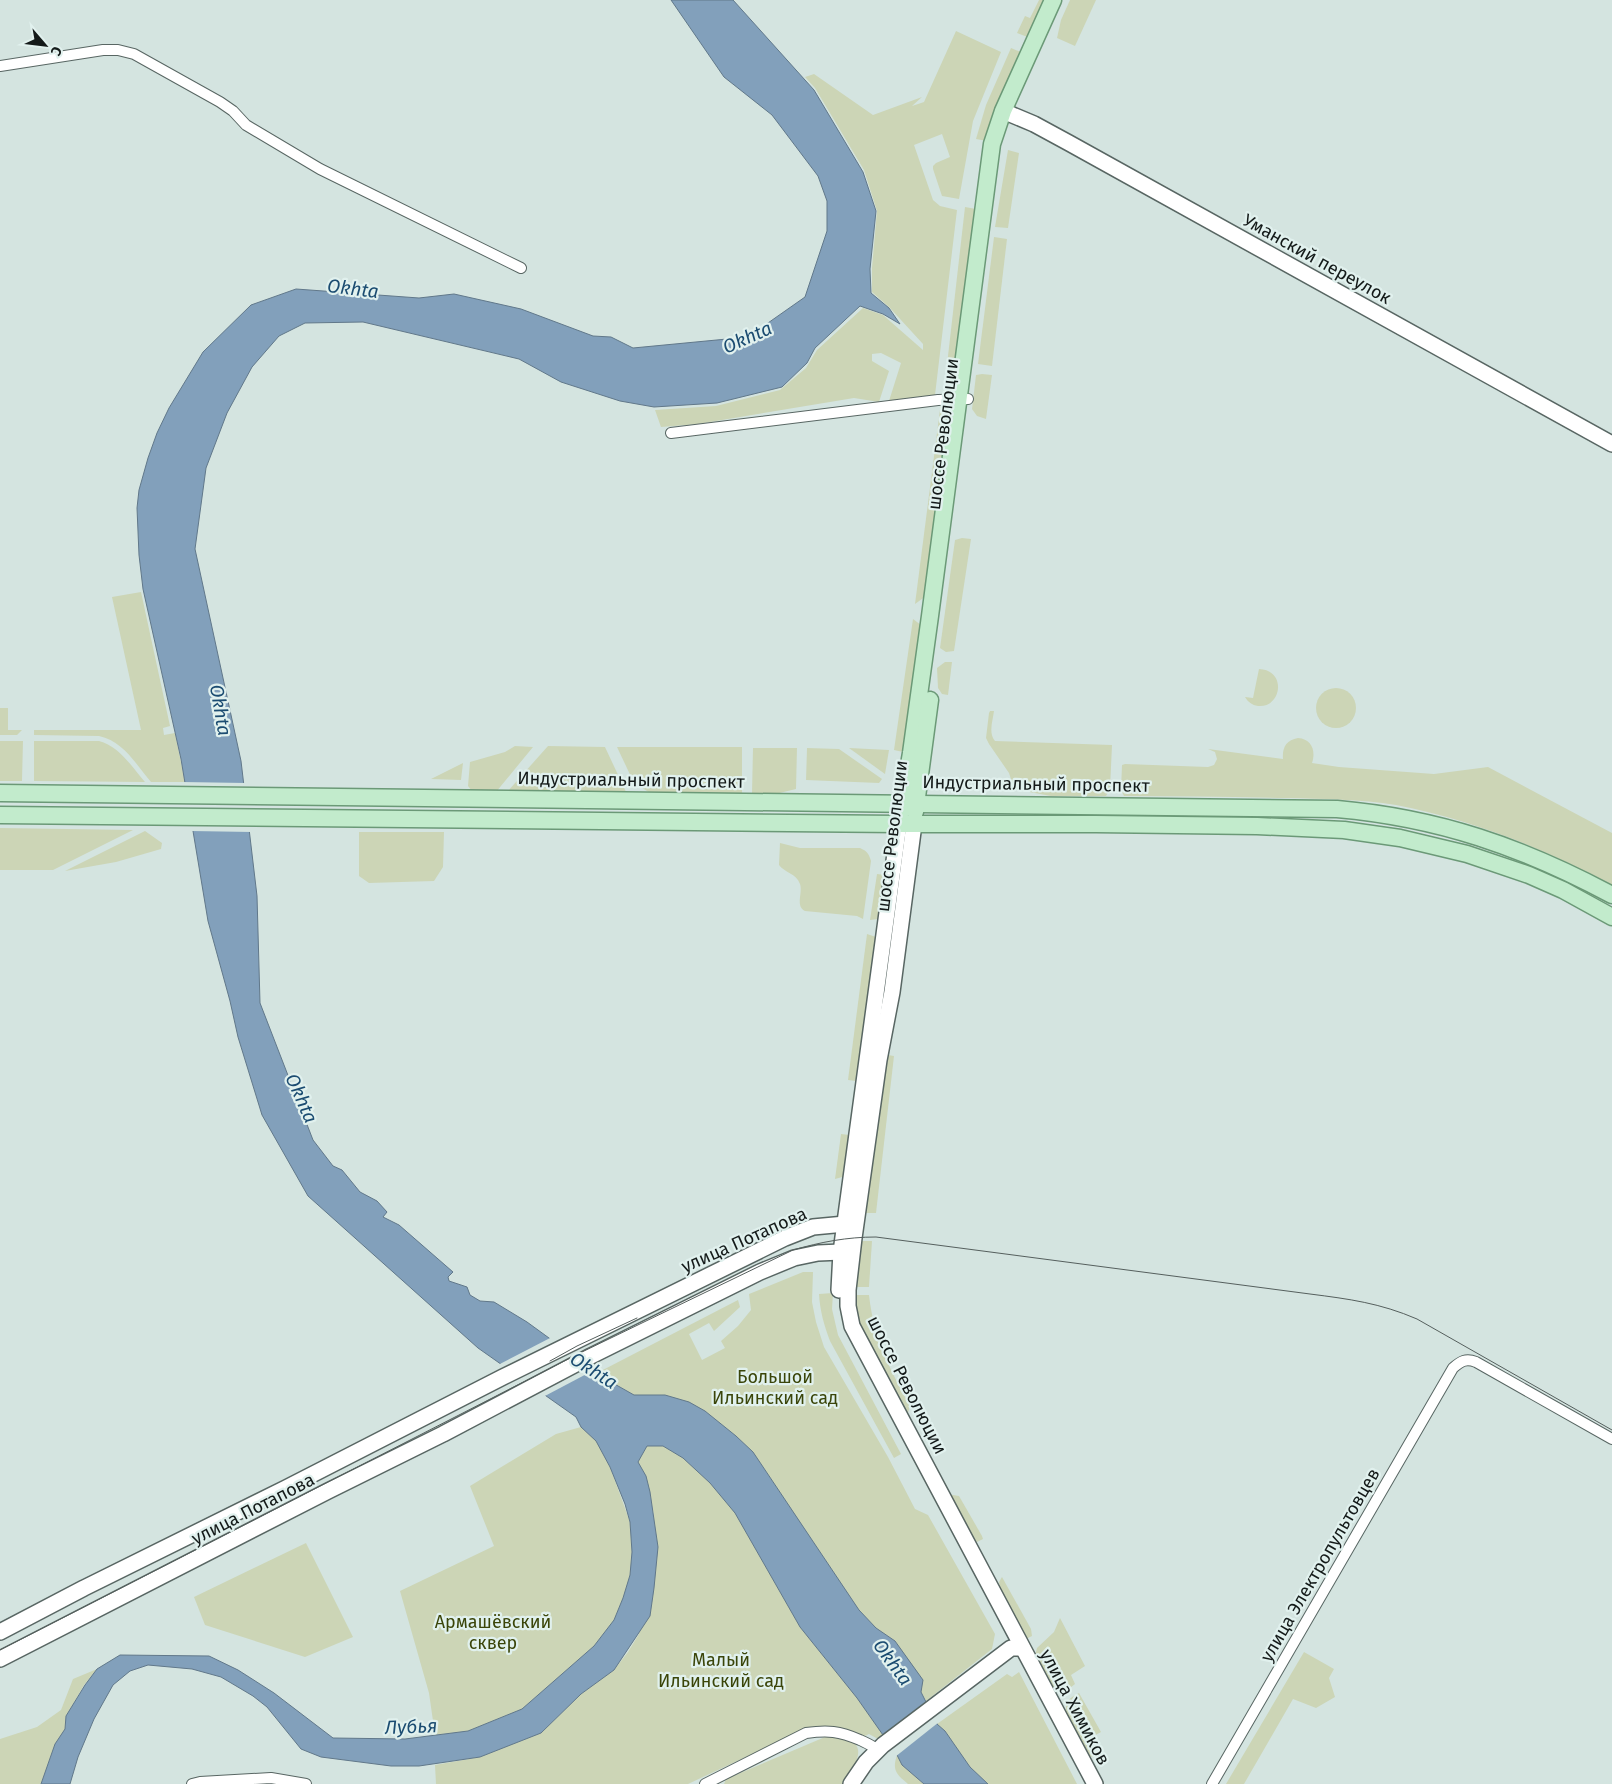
<svg xmlns="http://www.w3.org/2000/svg" width="1612" height="1784" font-family="'Fira Sans',sans-serif">
	<style>
		.green { fill: #ccd5b6 }
		.water { fill: #82a0bb; stroke: #61788a }
		.pier { fill: #d4e4e0 }
		.lines { fill: none; stroke-linecap: round; stroke-linejoin: round }
		.street-casing { stroke: #586663; stroke-width: 12 }
		.secondary-casing { stroke: #586663; stroke-width: 18 }
		.primary-casing { stroke: #6b9977; stroke-width: 19 }
		.street { stroke: #fff; stroke-width: 10 }
		.secondary { stroke: #fff; stroke-width: 15 }
		.primary { stroke: #c2ebcc; stroke-width: 16 }
		.tram { stroke: #555f5d; stroke-width: 1 }
		.labels { text-anchor: middle; stroke-width: 4.5; stroke-linejoin: round; paint-order: stroke }
		.street-label { font-size: 18px; fill: #141a19; stroke: #e1f1ee }
		.park-label { font-size: 18px; fill: #3a4509; stroke: #e1f1ee }
		.water-label { font-size: 19px; font-style: italic; fill: #1b4c71; stroke: #e1f1ee }
	</style>
	<rect width="100%" height="100%" fill="#d4e4e0"/>
	<g class="green">
		<path d="M1039,0H1048L1030,38L1017,33L1025,16L1030,18Z"/>
		<path d="M1070,0H1096L1075,46L1057,38L1061,20Z"/>
		<path d="M956,31L1001,52L973,121L959,199L942,196L933,169V166L936,163L950,157L942,134L914,145L933,200L940,206L957,210L935,395L889,401L901,363L881,353L872,354V361L889,371L879,402L854,398L698,424L661,427L655,410L716,406L780,390L806,368L817,350L863,308L883,315L923,350V344L890,308L872,292V268L877,211L864,170L815,88L805,77L814,74L873,115L922,97L912,106L924,102Z"/>
		<path d="M1011,48L1023,53L987,141L976,139L986,105Z"/>
		<path d="M1008,150L1019,153L1008,228L995,227Z"/>
		<path d="M965,207L976,209L952,388L944,391Z"/>
		<path d="M994,237L1007,239L992,366L978,364Z"/>
		<path d="M982,374L992,375L986,419L977,416L972,409L976,375Z"/>
		<path d="M941,402L950,407L926,596L915,604Z"/>
		<path d="M962,538L971,539L954,651L946,652L940,648L955,540Z"/>
		<path d="M141,592L170,726L163,728L164,735L175,733L185,782H151C135,763 123,741 99,736L34,735V730H141L112,597Z"/>
		<path d="M913,619L921,625L918,680L909,708L903,752L894,750Z"/>
		<path d="M945,662H952L948,695L942,694L938,688L937,668Z"/>
		<path d="M1259,669C1287,670 1282,708 1258,706C1252,705 1248,702 1245,697L1253,698Z"/>
		<circle cx="1336" cy="708" r="20"/>
		<path d="M0,708H8V730H22L17,735H0Z"/>
		<path d="M990,711H994C993,720 988,733 995,741L1112,745L1110,789L1106,796H1051L1014,789L1009,773L989,744L986,738L989,713Z"/>
		<path d="M1298,738C1312,739 1316,751 1312,763L1339,767L1434,774L1488,767L1612,833V885C1543,848 1473,820 1396,805C1360,799 1323,799 1287,798C1232,797 1178,796 1124,796L1121,790L1122,765L1125,764L1208,767L1214,765L1217,759L1215,752L1208,749L1283,759C1282,748 1286,740 1298,738Z"/>
		<path d="M0,741H23L22,781H0Z"/>
		<path d="M34,741H99C119,746 132,767 145,782L34,781Z"/>
		<path d="M515,746L533,747L496,792L472,791L468,786L470,762L505,752Z"/>
		<path d="M548,746L605,747L627,794L507,792Z"/>
		<path d="M617,747H742V793L740,796L652,794L634,783Z"/>
		<path d="M753,748H797L796,789L767,796H754L752,793Z"/>
		<path d="M807,748L839,749L882,779L879,783L806,780Z"/>
		<path d="M849,748L889,750L885,774Z"/>
		<path d="M463,763L461,780L431,779Z"/>
		<path d="M0,828L133,830L53,870H0Z"/>
		<path d="M145,831L162,843L161,849L116,862L65,871Z"/>
		<path d="M359,832H444L443,867L434,881L369,883L359,876Z"/>
		<path d="M780,843L800,848H860C867,851 869,854 871,861L863,919L857,916L805,911C795,906 803,893 800,884C796,873 785,873 779,865Z"/>
		<path d="M877,874L885,875L878,919L870,920Z"/>
		<path d="M867,934L876,937L873,987L861,1070L856,1081L848,1080Z"/>
		<path d="M888,1055L894,1056L876,1213H864L884,1062Z"/>
		<path d="M841,1134L849,1135L850,1150L846,1176L835,1179Z"/>
		<path d="M860,1241H872L869,1287H855Z"/>
		<path d="M803,1272H813L812,1302L816,1322L824,1347L888,1457L915,1509L928,1515L995,1634L992,1649L926,1701L921,1692V1685L895,1641L876,1628L859,1610L753,1452L736,1436L705,1411L634,1395L597,1373L738,1300L740,1307L714,1331L709,1323L689,1334L702,1360L725,1348L721,1341L738,1326L751,1310L749,1294Z"/>
		<path d="M833,1293L832,1309L838,1335L901,1454L894,1458L830,1341C824,1325 820,1311 819,1294Z"/>
		<path d="M855,1295H869C874,1340 889,1367 910,1406L907,1416L858,1324Z"/>
		<path d="M581,1427L596,1441L610,1467L630,1522L632,1552L630,1575L623,1598L614,1620L594,1646L522,1709L468,1731L435,1735L429,1693L400,1591L494,1546L470,1486L556,1434Z"/>
		<path d="M656,1445L663,1446L683,1458L710,1483L735,1513L800,1627L857,1698L883,1735L878,1739L869,1734L863,1737C844,1730 831,1724 810,1727L688,1784H436L435,1765L480,1757L541,1733L581,1694L614,1670L628,1652L639,1634L654,1515L646,1476L638,1462L647,1446Z"/>
		<path d="M947,1494L959,1496L982,1536L983,1539L977,1542L970,1536Z"/>
		<path d="M306,1543L353,1637L305,1657L205,1625L194,1597Z"/>
		<path d="M1002,1577L1031,1629L1032,1636L1026,1639L1001,1592L999,1582Z"/>
		<path d="M1060,1618L1085,1666L1071,1675L1075,1684C1052,1704 1044,1678 1034,1660L1037,1648L1054,1632Z"/>
		<path d="M1304,1652L1334,1669L1329,1678L1335,1697L1316,1708L1293,1699L1244,1784H1226Z"/>
		<path d="M97,1669L84,1685L66,1716L65,1729L55,1744L41,1784H0V1739L37,1727L61,1710L73,1679Z"/>
		<path d="M1019,1672L1077,1784H988L970,1767L945,1731L937,1724L1007,1674L1012,1677Z"/>
		<path d="M1079,1693L1101,1732L1088,1739L1098,1758C1093,1757 1090,1757 1087,1753C1080,1747 1064,1716 1066,1707C1067,1699 1073,1696 1079,1693Z"/>
		<path d="M836,1736C841,1737 848,1738 852,1741C868,1752 849,1773 842,1784H724L726,1779L825,1737Z"/>
		<path d="M897,1755L902,1765L924,1784H908C896,1774 892,1770 897,1755Z"/>
	</g>
	<path class="water" d="M671,0H733L814,90L863,172L876,211L870,269L871,293L889,308L900,324L883,314L860,306L815,348L807,363L782,387L717,403L654,407L620,401L561,382L519,359L363,322L305,323L279,336L252,367L227,413L206,468L195,549L241,761L257,896L260,1003L313,1140L333,1166L342,1170L360,1192L377,1201L387,1212L383,1217L399,1225L453,1272L448,1277L449,1281L467,1287L470,1295L480,1301L494,1302L527,1322L604,1378L634,1395H665L689,1402L705,1411L736,1436L753,1452L859,1610L876,1628L895,1641L923,1680L921,1692L937,1724L945,1731L970,1767L988,1784H924L902,1765L897,1755L857,1698L800,1627L735,1513L710,1483L683,1458L663,1446H647L638,1462L646,1476L650,1492L658,1547L654,1588L650,1616L614,1670L581,1694L541,1733L480,1757L419,1766H391L321,1757L301,1749L267,1707L253,1696L221,1677L192,1669L148,1665L130,1671L113,1685L94,1719L78,1757L70,1784H41L55,1744L65,1729L66,1716L85,1685L97,1669L120,1655L209,1656L238,1670L274,1693L333,1738L405,1739L468,1731L522,1709L594,1646L614,1620L623,1598L630,1575L632,1552L630,1522L625,1504L610,1467L596,1441L581,1427L576,1417L478,1348L308,1196L262,1115L238,1037L230,1001L208,921L181,759L143,589L139,555L137,508L139,490L148,458L157,433L169,408L203,352L251,305L296,289L419,298L454,294L521,309L593,336L611,337L633,348L748,337L805,297L827,231V201L818,176L772,115L724,77Z"/>
	<g class="pier">
		<path d="M182,782L246,783L252,832L191,831Z"/>
		<path d="M552,1337L596,1369L543,1397L498,1365Z"/>
		<path d="M928,1700L939,1722L895,1757L881,1737Z"/>
	</g>
	<g class="lines">
		<g class="street-casing">
			<g id="street">
				<path d="M0,66L103,50H118L134,54L220,102L233,111L246,125L320,169L521,268"/>
				<path d="M671,433L938,400L968,399"/>
				<path d="M192,1784L200,1782L271,1778L306,1784"/>
				<path d="M705,1784L806,1733C828,1730 839,1731 860,1740C866,1743 872,1745 877,1750"/>
				<path d="M1212,1784L1453,1368C1461,1361 1466,1358 1476,1362L1612,1439"/>
			</g>
		</g>
		<g class="secondary-casing">
			<g id="secondary">
				<path d="M1003,111L1034,124L1069,143L1612,444"/>
				<path d="M914,824L892,992L879,1060L854,1238L848,1290V1306L852,1326L1095,1784"/>
				<path d="M839,1290L841,1252L899,824"/>
				<path d="M0,1632L84,1588L286,1488L503,1377L785,1238L813,1227L845,1224"/>
				<path d="M0,1659L328,1491L443,1434L591,1356L760,1272L794,1258L818,1253L841,1252L847,1246"/>
				<path d="M851,1784L866,1762L883,1745L1011,1648H1022"/>
			</g>
		</g>
		<g class="primary-casing">
			<g id="primary">
				<path d="M0,793L1337,809C1439,818 1522,847 1612,895"/>
				<path d="M901,812L911,753L930,616L992,144L1003,111L1053,0"/>
				<path d="M915,812L930,700"/>
				<path d="M0,815L899,824H1096L1257,826L1344,830L1400,838L1467,854L1529,875L1563,890L1612,917"/>
			</g>
		</g>
		<use href="#street" class="street"/>
		<use href="#secondary" class="secondary"/>
		<use href="#primary" class="primary"/>
		<g class="tram">
			<path d="M550,1361L577,1346L637,1318"/>
			<path d="M0,1650L584,1351L793,1250C821,1242 847,1237 876,1237L1310,1294C1349,1299 1380,1303 1417,1319L1612,1430"/>
		</g>
	</g>
	<g class="labels">
		<g class="street-label">
			<text transform="translate(1317 259) rotate(29)" y="6">Уманский переулок</text>
			<text transform="translate(943 434) rotate(-83)" y="6">шоссе Революции</text>
			<text transform="translate(631 780) rotate(1)" y="6">Индустриальный проспект</text>
			<text transform="translate(1036 784) rotate(1)" y="6">Индустриальный проспект</text>
			<text transform="translate(892 836) rotate(-83)" y="6">шоссе Революции</text>
			<text transform="translate(744 1240) rotate(-24)" y="6">улица Потапова</text>
			<text transform="translate(907 1385) rotate(63)" y="6">шоссе Революции</text>
			<text transform="translate(253 1509) rotate(-27)" y="6">улица Потапова</text>
			<text transform="translate(1320 1565) rotate(-60)" y="6">улица Электропультовцев</text>
			<text transform="translate(1075 1707) rotate(62)" y="6">улица Химиков</text>
		</g>
		<g class="park-label">
			<text x="775" y="1383">Большой<tspan x="775" dy="21">Ильинский сад</tspan></text>
			<text x="493" y="1628">Армашёвский<tspan x="493" dy="21">сквер</tspan></text>
			<text x="721" y="1666">Малый<tspan x="721" dy="21">Ильинский сад</tspan></text>
		</g>
		<g class="water-label">
			<text transform="translate(353 288) rotate(7)" y="7">Okhta</text>
			<text transform="translate(747 337) rotate(-24)" y="7">Okhta</text>
			<text transform="translate(221 710) rotate(80)" y="7">Okhta</text>
			<text transform="translate(302 1098) rotate(66)" y="7">Okhta</text>
			<text transform="translate(594 1370) rotate(32)" y="7">Okhta</text>
			<text transform="translate(893 1662) rotate(54)" y="7">Okhta</text>
			<text transform="translate(411 1726) rotate(-2)" y="7">Лубья</text>
		</g>
	</g>
	<g transform="translate(45 45) rotate(118)" stroke="#e1f1ee" stroke-width="4" paint-order="stroke">
	<path d="M0-4L9 19L0 12L-9 19Z" fill="#141a19"/>
	<text y="-8" font-size="14" font-weight="bold" text-anchor="middle" fill="#141a19">С</text>
	</g>
</svg>
